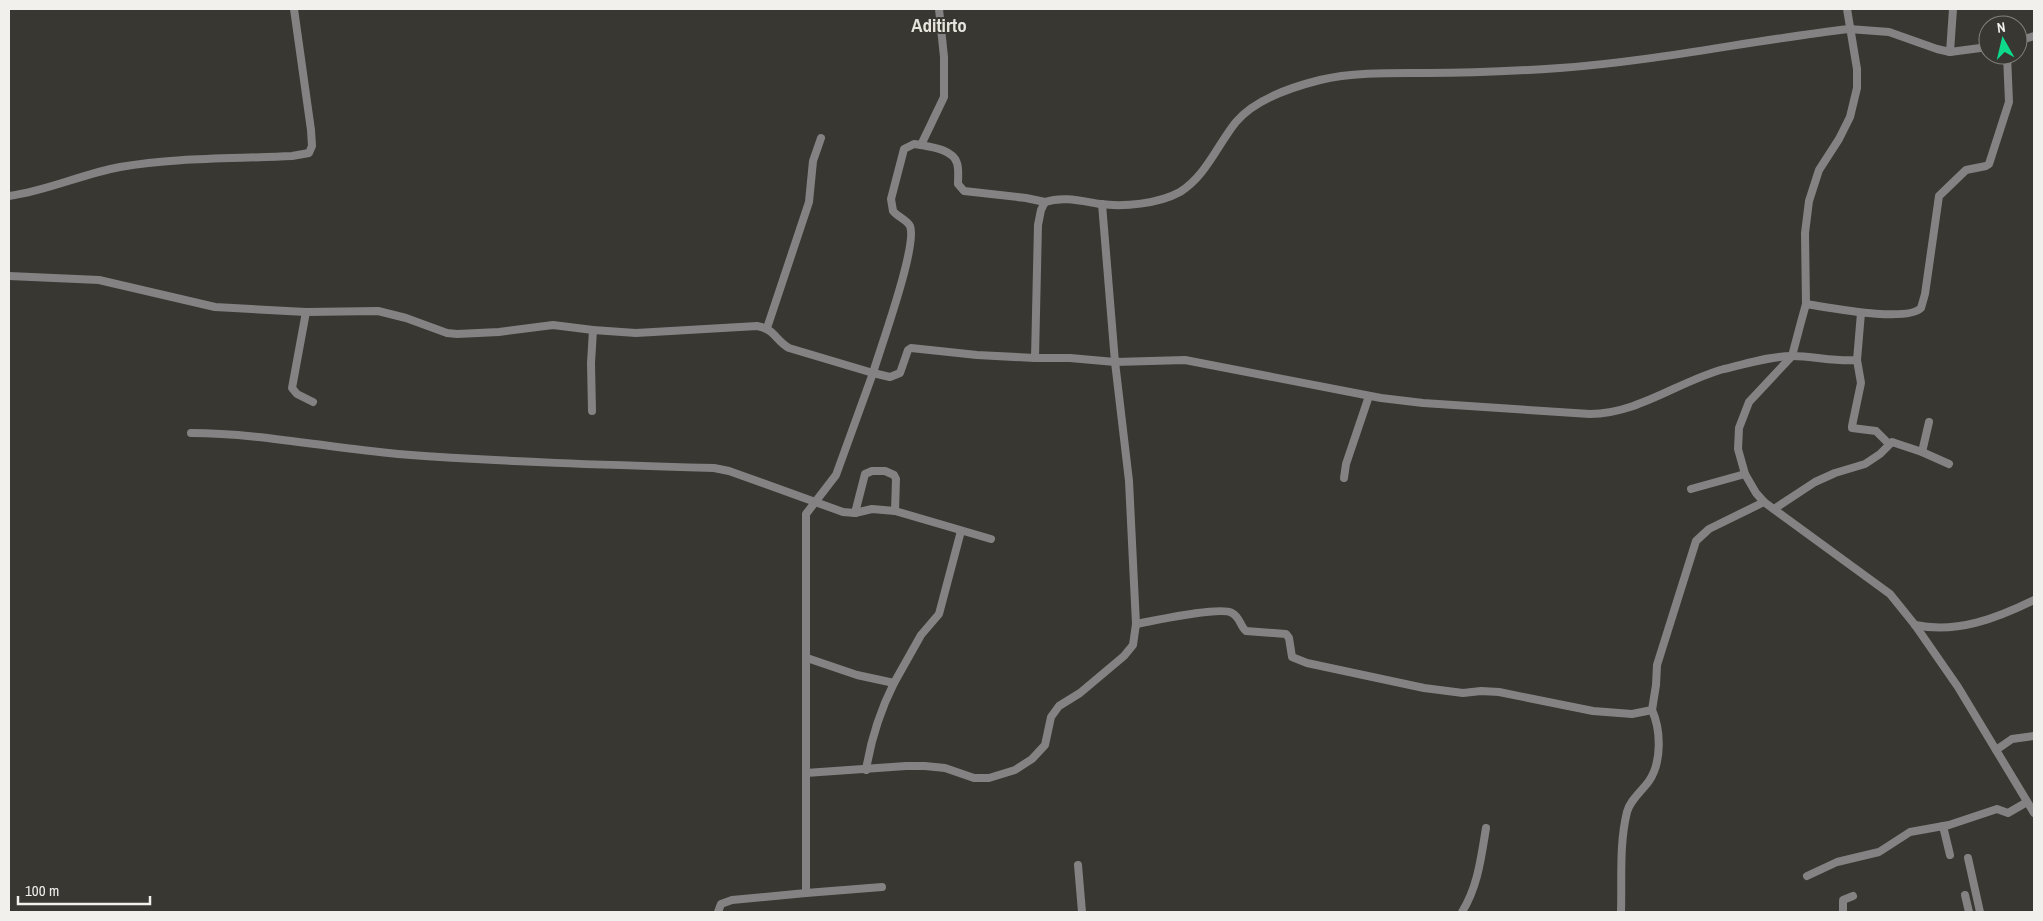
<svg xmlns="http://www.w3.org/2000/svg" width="2043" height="921" font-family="'Archivo Narrow',sans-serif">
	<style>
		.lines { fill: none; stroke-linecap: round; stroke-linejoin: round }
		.street { stroke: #858284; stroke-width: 8 }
		.labels { text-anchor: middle; stroke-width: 4; stroke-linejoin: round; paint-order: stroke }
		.quarter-label { font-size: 19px; font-weight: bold; fill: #e6e4dd; stroke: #383731 }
	</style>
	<rect width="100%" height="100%" fill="#383731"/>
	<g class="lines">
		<g class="street">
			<path d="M939,9L944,57V97L921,145C932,147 953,150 957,163C959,169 958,177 958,184L964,191L1026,198L1045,202"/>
			<path d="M1847,9L1857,69V88L1850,117L1839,139L1819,170L1809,201L1805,233L1806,304L1801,322L1792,356L1749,402L1739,428L1738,449L1745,474L1756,493L1764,502L1890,594L1915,625L1958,687L2034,813"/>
			<path d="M2018,41L2034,36"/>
			<path d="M1950,52L1953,9"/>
			<path d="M921,145L914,144L904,149L891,199L893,211C898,217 907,220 910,226C918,245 880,349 873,373L890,377L900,373L908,350L911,348L977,355L1035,358L1038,225L1041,210L1045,202C1063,196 1081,201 1100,204C1124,207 1158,204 1180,192C1206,176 1218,144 1236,122C1255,99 1292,87 1320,80C1352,72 1393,73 1427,73C1471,73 1515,71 1560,68C1657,61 1753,40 1849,29L1889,32L1937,49L1950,52L1988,47"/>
			<path d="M9,196C47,191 82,174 120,167C177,157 235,159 292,156L309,153L312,146L311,130L294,9"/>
			<path d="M1102,204L1115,362L1185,360L1381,398L1423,403L1590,414C1638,414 1679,381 1724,369C1746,364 1770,356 1792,356C1814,356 1835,362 1857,360"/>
			<path d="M9,276L99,280L215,307L306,312L378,311L406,318L447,333L457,334L499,332L553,325L593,330L636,333L757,326C775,329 775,340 789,348L873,373L836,475L806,514V893L732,900L721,904L718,912"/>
			<path d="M1806,304C1827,307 1906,323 1921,308L1925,294L1939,196L1966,170L1986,166L1989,164L2009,102L2007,55"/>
			<path d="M306,312L292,388L297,394L313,402"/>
			<path d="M1861,313L1857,360L1861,383L1852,426V428L1876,431L1889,444"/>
			<path d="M767,328L809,202L813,161L821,138"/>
			<path d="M592,411L591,363L593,330"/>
			<path d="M191,433C258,433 330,448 398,454C503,462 608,465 714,468L729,471L843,512L855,513L872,509L895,511L991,539"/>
			<path d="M1922,452L1949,464"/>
			<path d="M1344,478L1346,464L1369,396"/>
			<path d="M1691,489L1745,474"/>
			<path d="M1774,509L1815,482L1835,473L1865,464L1880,454L1892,442L1922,452L1929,422"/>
			<path d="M855,513L865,474L872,471H885L894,475L896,479L895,511"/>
			<path d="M1136,624C1153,621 1220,606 1232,613C1240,617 1240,626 1246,631L1286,634L1289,638L1292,657L1307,663L1424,688L1463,693L1481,691L1499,692L1593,711L1632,714L1652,710L1656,685L1657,665L1696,541L1709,529L1764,502"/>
			<path d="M1915,625C1957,634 1997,618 2034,600"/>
			<path d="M807,658L857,675L894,683L921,635L939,614L961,531"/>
			<path d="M1996,750L2012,739L2034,736"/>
			<path d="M866,770C871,739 880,711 894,683"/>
			<path d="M806,773L906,766H925L945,768L974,778H989L1015,770L1032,759L1045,745L1051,717L1059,706L1080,693L1124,656L1133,645L1136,624L1129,481L1115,362L1070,358H1035"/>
			<path d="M1943,826L1950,855"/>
			<path d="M1968,858L1980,912"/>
			<path d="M1078,865L1082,912"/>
			<path d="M1807,876L1837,862L1879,852L1910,832L1949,825L1997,809L2008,813L2027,802"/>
			<path d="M806,893L882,887"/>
			<path d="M1965,895L1969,912"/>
			<path d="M1462,912C1478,886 1481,858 1486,828"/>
			<path d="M1621,912C1622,880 1619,844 1627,812C1630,800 1642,791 1649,781C1662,762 1661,730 1652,710"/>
			<path d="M1843,912V900L1853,896"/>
		</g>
	</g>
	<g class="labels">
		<g class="quarter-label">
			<text x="939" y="32">Aditirto</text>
		</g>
	</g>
	<rect width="2043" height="921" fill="none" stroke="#f1f0ed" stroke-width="20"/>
	<g transform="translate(2003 40) rotate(352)"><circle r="24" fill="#383731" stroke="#82817c"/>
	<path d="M0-4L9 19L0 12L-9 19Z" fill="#0dd98a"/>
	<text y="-8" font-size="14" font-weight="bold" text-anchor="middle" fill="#f1f0ed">N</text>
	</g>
	<path d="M18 896v8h132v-8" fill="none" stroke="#f1f0ed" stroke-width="2.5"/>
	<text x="25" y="896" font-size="15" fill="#f1f0ed" stroke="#383731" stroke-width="4" paint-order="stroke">100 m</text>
</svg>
